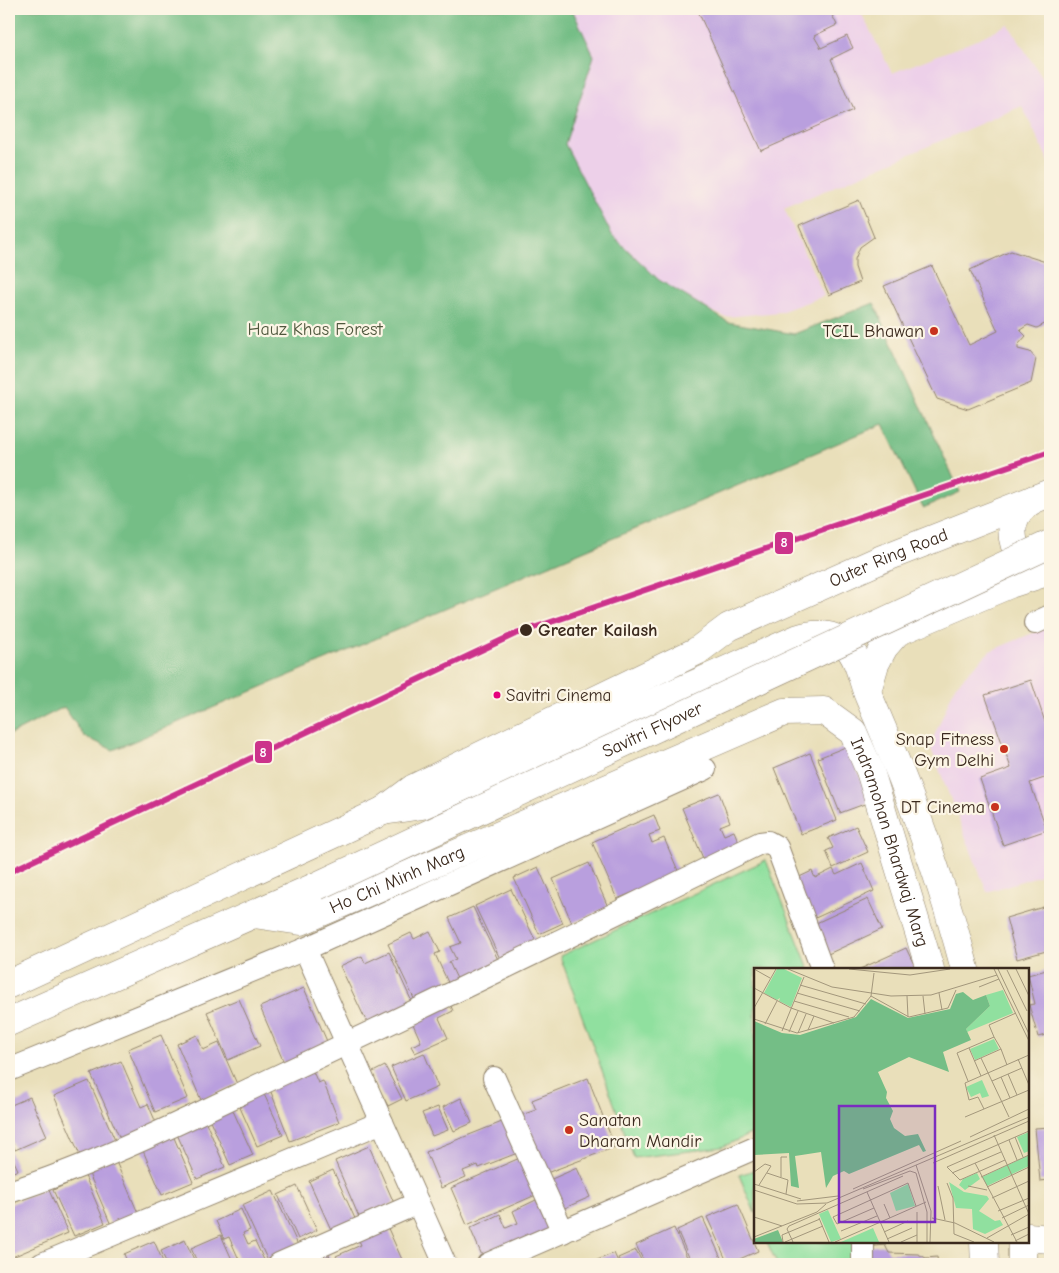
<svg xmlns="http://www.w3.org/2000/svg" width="1059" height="1273" font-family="'Comic Neue',sans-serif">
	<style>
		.built { fill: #edd0e9 }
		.green { fill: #90e09f; stroke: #66855e }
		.forest { fill: #74be86; stroke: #587452 }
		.building { fill: #b99fde }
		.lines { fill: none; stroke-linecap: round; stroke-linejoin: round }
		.minor-casing { stroke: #92846c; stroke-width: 24 }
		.tertiary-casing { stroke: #92846c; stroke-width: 29 }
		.primary-casing { stroke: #92846c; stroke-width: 29 }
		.minor { stroke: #fff; stroke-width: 22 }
		.tertiary { stroke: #fff; stroke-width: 28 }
		.primary { stroke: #fff; stroke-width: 28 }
		.primary-bridge-casing { stroke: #92846c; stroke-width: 29; stroke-linecap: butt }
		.primary-bridge { stroke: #fff; stroke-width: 28 }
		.metro-1-casing { stroke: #fcf5e5; stroke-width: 10 }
		.metro-1 { stroke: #cc338b; stroke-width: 6 }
		.poi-dot { fill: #c8321e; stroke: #fcf5e5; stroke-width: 2 }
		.stop-dot { fill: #3b2a1e; stroke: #fcf5e5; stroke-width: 2 }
		.bus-dot { fill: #e5007d; stroke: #fcf5e5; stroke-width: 2 }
		.labels { text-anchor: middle; stroke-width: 4.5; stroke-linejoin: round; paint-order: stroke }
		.bus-label { font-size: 17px; fill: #3b2a1e; stroke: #fcf5e5; text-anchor: start }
		.park-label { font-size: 18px; fill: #50583e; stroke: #fcf5e5 }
		.poi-label { font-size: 18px; fill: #3b2a1e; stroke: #fcf5e5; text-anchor: end }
		.street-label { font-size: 18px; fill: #3b2a1e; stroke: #fcf5e5 }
		.stop-label { font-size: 18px; font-weight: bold; fill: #3b2a1e; stroke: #fcf5e5; text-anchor: start }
		.inset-road { fill: none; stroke: #a3977c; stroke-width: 1 }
		.view { fill: #7b2cbf; fill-opacity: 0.15; stroke: #7b2cbf; stroke-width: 2.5 }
		.inset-edge { fill: none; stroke: #3b2a1e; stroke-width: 2.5 }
		.line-badge { stroke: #fcf5e5; stroke-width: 2 }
		.badge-label { font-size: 14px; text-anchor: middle; font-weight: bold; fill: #fff }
	</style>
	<rect width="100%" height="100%" fill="#fcf5e5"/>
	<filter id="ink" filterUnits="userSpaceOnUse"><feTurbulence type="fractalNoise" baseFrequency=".02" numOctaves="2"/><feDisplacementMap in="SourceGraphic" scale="10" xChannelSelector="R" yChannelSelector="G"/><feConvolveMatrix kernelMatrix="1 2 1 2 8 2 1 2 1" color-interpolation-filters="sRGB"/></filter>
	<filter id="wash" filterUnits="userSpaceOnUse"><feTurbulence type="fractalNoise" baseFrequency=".0096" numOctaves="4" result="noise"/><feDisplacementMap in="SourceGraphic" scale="20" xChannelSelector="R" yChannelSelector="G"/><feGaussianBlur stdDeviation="1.12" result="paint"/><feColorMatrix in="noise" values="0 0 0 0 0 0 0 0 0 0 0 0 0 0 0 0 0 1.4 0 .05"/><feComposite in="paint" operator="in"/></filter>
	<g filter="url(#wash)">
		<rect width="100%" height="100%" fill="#e9dfba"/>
		<g class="built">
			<path d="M572,9H859L892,73L974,41L1008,24L1050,90V164L1022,106L784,208L824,296L780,312L725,317L711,311L659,280L612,235L565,144L594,56Z"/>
			<path d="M1050,626V872L987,892L930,746L955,686L990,651Z"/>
		</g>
		<g class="green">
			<path d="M766,860L809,969H755V1132L722,1147L634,1158L560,956Z"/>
			<path d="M755,1170V1213L739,1175Z"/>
			<path d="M767,1242H855L856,1264H777Z"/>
		</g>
		<path class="forest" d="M9,9H572L594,56L565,144L612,235L659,280L728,322L794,334L874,303L960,492L923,508L883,424L113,750L84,736L64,707L9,735Z"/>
		<g id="blocks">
			<g class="building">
				<path d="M697,9H829L837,25L814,36L821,48L847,36L853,48L831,59L853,110L761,151Z"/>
				<path d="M859,200L874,237L860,247L855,259V267L860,282L829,295L799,226Z"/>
				<path d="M1011,251L1049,263L1050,268V321L1037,328L1028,325L1020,330L1026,336L1018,345V349L1030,352L1036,359L1031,383L968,409L937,399L884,286L932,266L969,345L998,331L970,270Z"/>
				<path d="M1031,680L1050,737V776L1030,783L1047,830L1003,845L980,779L1011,768L985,695Z"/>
				<path d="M848,746L870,802L840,813L818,758Z"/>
				<path d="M810,753L837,820L801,834L774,768Z"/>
				<path d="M719,793L730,822L720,826L724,835L734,831L741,848L705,863L682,808Z"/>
				<path d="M654,815L660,831L649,835L652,843L664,838L679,873L617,899L592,842Z"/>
				<path d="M856,826L868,852L833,868L826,851L833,848L828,838Z"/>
				<path d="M589,863L608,907L572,923L553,879Z"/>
				<path d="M862,863L874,891L811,920L793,880L812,871L815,878L833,869L836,875Z"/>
				<path d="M538,867L563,923L539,934L514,878Z"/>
				<path d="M511,889L538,946L502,963L475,906Z"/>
				<path d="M868,899L882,929L828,954L814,924Z"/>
				<path d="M1050,905V950L1017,959L1006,918Z"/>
				<path d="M473,907L501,966L460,985L449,962L456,959L450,947L461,943L449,918Z"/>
				<path d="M430,931L440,952L435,954L451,989L417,1005L388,944L411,933L414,939Z"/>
				<path d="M906,948L916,969H860Z"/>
				<path d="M389,952L413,1004L368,1025L340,966L362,956L365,963Z"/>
				<path d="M1050,969V1034L1038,1037L1029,1005L1035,1004L1028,975Z"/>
				<path d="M304,988L329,1046L285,1065L260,1007Z"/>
				<path d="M239,999L260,1046L228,1060L207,1012Z"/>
				<path d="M448,999L453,1011L439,1018L448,1038L415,1053L411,1046L421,1042L413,1024Z"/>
				<path d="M161,1035L188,1098L155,1112L128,1049Z"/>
				<path d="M197,1035L203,1050L219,1043L237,1084L201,1100L177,1044Z"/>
				<path d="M424,1053L438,1087L406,1101L391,1067Z"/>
				<path d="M121,1061L141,1107L148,1104L157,1125L121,1141L91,1074Z"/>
				<path d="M385,1066L402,1099L388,1106L371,1073Z"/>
				<path d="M311,1067L318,1083L323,1081L339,1122L290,1141L269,1087Z"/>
				<path d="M588,1078L615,1147L544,1174L521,1115L536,1110L532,1100Z"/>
				<path d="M89,1081L118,1147L83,1162L54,1096Z"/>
				<path d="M263,1092L283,1135L257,1146L238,1103Z"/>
				<path d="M30,1097L47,1136L15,1150L9,1135V1106Z"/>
				<path d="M461,1098L472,1123L454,1131L443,1107Z"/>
				<path d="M230,1104L253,1155L230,1165L209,1118Z"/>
				<path d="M438,1107L448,1130L432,1136L422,1113Z"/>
				<path d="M205,1120L225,1167L197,1179L176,1132Z"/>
				<path d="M507,1120L520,1152L479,1168L478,1165L463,1171L466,1177L441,1188L426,1152Z"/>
				<path d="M1050,1127V1180L1040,1181L1035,1128Z"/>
				<path d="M172,1133L193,1182L162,1195L141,1146Z"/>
				<path d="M369,1146L394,1203L359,1217L335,1161Z"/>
				<path d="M9,1150L18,1170L9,1174Z"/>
				<path d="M114,1157L138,1213L111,1225L87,1169Z"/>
				<path d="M522,1157L538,1194L467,1225L451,1188Z"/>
				<path d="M577,1168L590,1197L560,1210L547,1181Z"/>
				<path d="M333,1170L357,1223L333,1234L309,1181Z"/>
				<path d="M85,1176L105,1223L74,1236L53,1190Z"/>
				<path d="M297,1186L317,1230L298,1239L278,1195Z"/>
				<path d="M48,1188L68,1233L10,1258L9,1205Z"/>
				<path d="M273,1191L298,1245L267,1259L242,1205Z"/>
				<path d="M536,1200L550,1230L484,1260L470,1228L500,1214L506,1228L518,1223L513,1211Z"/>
				<path d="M738,1204L758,1251L728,1264L707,1217Z"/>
				<path d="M241,1209L250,1230L243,1233L248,1244L255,1241L265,1262L259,1264H241L229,1237L224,1239L216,1221Z"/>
				<path d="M703,1218L721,1258L708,1264H692L677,1230Z"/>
				<path d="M386,1224L404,1264H340L336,1256L361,1245L357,1236Z"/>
				<path d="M674,1228L690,1264H645L636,1245Z"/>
				<path d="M221,1235L234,1264H198L191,1248Z"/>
				<path d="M185,1240L196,1264H167L161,1251Z"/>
				<path d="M154,1241L164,1264H128L124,1254Z"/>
				<path d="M885,1245L889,1253L918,1254L926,1258L937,1257L938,1264H868L866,1247Z"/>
				<path d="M327,1249L332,1264H287Z"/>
				<path d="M636,1250L643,1264H621L618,1258Z"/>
				<path d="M614,1253L619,1264H588Z"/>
			</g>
		</g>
	</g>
	<g filter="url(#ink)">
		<use href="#blocks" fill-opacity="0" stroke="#92846c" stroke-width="1"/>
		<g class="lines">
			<g class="minor-casing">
				<g id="minor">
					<path d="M1035,623L1050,616"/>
					<path d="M305,949L445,1264"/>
					<path d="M9,1070L305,949L705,769"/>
					<path d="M494,1078L563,1232"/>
					<path d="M9,1192C103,1162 191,1117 280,1075C441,1000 600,921 760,843L768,842L777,847L822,969"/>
					<path d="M863,1242V1264"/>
					<path d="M42,1264L382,1122"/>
					<path d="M279,1264L418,1203"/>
					<path d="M488,1264L755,1148"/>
				</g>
			</g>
			<g class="tertiary-casing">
				<g id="tertiary">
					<path d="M1034,499C1030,502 1025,505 1021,509C1003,527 1015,566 1041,568"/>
					<path d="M867,691L875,664L884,647L897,632L1010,584L1050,571"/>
					<path d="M383,811L422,805L799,638C815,633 833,633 846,645C859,657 862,680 869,697C908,787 940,874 965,969"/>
					<path id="s1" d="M254,914L301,921L784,712L824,711L853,732L870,771L930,969"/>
					<path d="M1028,1237L1050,1239"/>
					<path d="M984,1242L985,1264"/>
					<path d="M1022,1264V1242"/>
				</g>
			</g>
			<g class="primary-casing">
				<g id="primary">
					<path id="s2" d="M9,984L383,811L414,788L697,651L729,627L882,559L1050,493"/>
					<path d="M9,1022L317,886"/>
				</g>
			</g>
			<use href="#minor" class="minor"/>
			<use href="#tertiary" class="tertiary"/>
			<use href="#primary" class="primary"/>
			<g class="primary-bridge-casing">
				<g id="primary-bridge">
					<path id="s3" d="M317,886L1050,544"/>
				</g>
			</g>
			<use href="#primary-bridge" class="primary-bridge"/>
			<g class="metro-1-casing">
				<path id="metro-1" d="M9,872L513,635L1050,452"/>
			</g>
			<use href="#metro-1" class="metro-1"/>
		</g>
	</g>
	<g class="poi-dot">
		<circle cx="934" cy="331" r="5"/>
		<circle cx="1004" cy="749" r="5"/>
		<circle cx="995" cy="807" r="5"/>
		<circle cx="569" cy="1130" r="5"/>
	</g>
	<circle class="stop-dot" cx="526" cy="630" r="7"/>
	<circle class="bus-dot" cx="497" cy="695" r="4.5"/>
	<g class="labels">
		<g class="bus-label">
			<text x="506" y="701">Savitri Cinema</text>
		</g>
		<g class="park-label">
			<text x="315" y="335">Hauz Khas Forest</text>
		</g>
		<g class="poi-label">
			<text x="924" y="337">TCIL Bhawan</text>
			<text x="994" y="745">Snap Fitness<tspan x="994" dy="21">Gym Delhi</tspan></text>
			<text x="985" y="813">DT Cinema</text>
			<text x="579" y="1126" text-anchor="start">Sanatan<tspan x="579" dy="21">Dharam Mandir</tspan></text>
		</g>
		<g class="street-label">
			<text dy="6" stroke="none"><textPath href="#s2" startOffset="979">Outer Ring Road</textPath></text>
			<text dy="6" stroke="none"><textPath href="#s3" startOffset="370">Savitri Flyover</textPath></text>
			<text dy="6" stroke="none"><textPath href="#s1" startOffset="766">Indramohan Bhardwaj Marg</textPath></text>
			<text dy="6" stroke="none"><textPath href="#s1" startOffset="152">Ho Chi Minh Marg</textPath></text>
		</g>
		<g class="stop-label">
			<text x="538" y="636">Greater Kailash</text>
		</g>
	</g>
	<g transform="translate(754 968)">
		<rect width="275" height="275" fill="#e9dfba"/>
		<path d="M23,1H30L48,10L37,39L25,33L26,30L23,32L10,25ZM249,22L259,45L213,64L212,61L236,38L232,27ZM240,71L245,81L221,92L216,81ZM228,112L235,128L228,130L226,125L217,129L212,119ZM275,164V183L270,185L263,169ZM275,187V198L233,218L228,209ZM223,205L226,211L211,222L205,217L209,211ZM195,214L210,224L233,228L235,231L225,243L241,253L246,252L249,257L231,266L219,261L218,241L202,240ZM154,216L161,238L142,243L136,225ZM74,242L87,271L77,274L65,246ZM119,260L125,274H87Z" fill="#90e09f"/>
		<path d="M209,24L219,32L232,27L236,38L212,61L217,72L189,84L195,104L155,89L124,104L133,124L132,130L139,143L136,151L140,160L151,168L164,166L172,183L169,184L165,177L95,206L90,203L79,208L72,220L67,184L41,188L45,220L37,218L35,185L0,187V53L28,65L46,67L102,49L117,31L154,50L196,41L202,26ZM24,262L29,274H0V271Z" fill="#74be86"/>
		<path class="inset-road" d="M0,1L16,10M34,1L78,19L137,28L177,27L243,7M95,1L156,7L196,1M240,1L275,73M244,1L275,66M262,1L275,28M253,2L273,43M46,17L112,36M225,19L245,11M0,20L37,40L80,55M43,25L106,43M185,25L188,42M117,28L155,49L194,40L202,22M153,28L154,49M169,28L171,46M40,33L95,49M0,40L22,1M0,51L43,65L100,49L117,28L120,5M11,56L23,33M54,62L60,48M28,63L50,9M35,64L44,43M44,65L52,46M240,69L235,57L262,45M215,80L227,108M227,90L255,149M264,91L275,117M220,93L247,81L253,97M254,106L263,127M247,109L256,130M214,113L203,85L240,69L247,81M238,113L268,100M230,141L224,129L215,132L211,115L275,87M211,149L275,122M240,167L275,246M216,169L275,141M261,169L269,189M255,172L263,192M251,192L206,212L193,199L275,163M179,195L275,153M221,195L263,274M162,197L177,243L176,274M0,204L11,196L17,198L5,217M13,205L34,212L32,226M198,205L247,184M27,209V189H33M227,209L275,187M193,215L199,230L200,266L220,274M0,216L47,231M184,218L191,252M214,218L233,222M233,219L275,199M99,221L207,173M109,221L156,203L162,205L173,244V274M0,222L43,236L73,235L275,149M113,224L135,274M238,230L275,213M43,233L84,228M130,236L136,250M120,240L83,256L79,249L154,215L162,238M244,243L275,230M0,249L28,258M65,250L75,274M178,250L201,255L240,274M248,250L275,237M87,263L123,248M130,264L154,253M257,267L275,259M0,269L63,244L72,236M233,270L275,246M133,271L158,260M261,273L275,266M29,274L28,267L66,251M31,274L69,258M39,274L33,261L35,258L149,208M81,274L172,234M147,274L163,267M163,274V244"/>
		<path class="view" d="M85,138H181V254H85Z"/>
		<rect width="275" height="275" class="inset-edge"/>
	</g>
	<g class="line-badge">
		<rect x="774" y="531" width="20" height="24" rx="5" fill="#cc338b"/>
		<rect x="254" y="740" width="19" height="24" rx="5" fill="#cc338b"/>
	</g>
	<g class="badge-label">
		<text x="784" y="547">8</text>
		<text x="263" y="757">8</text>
	</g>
	<rect width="1059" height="1273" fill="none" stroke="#fcf5e5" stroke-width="30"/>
</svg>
